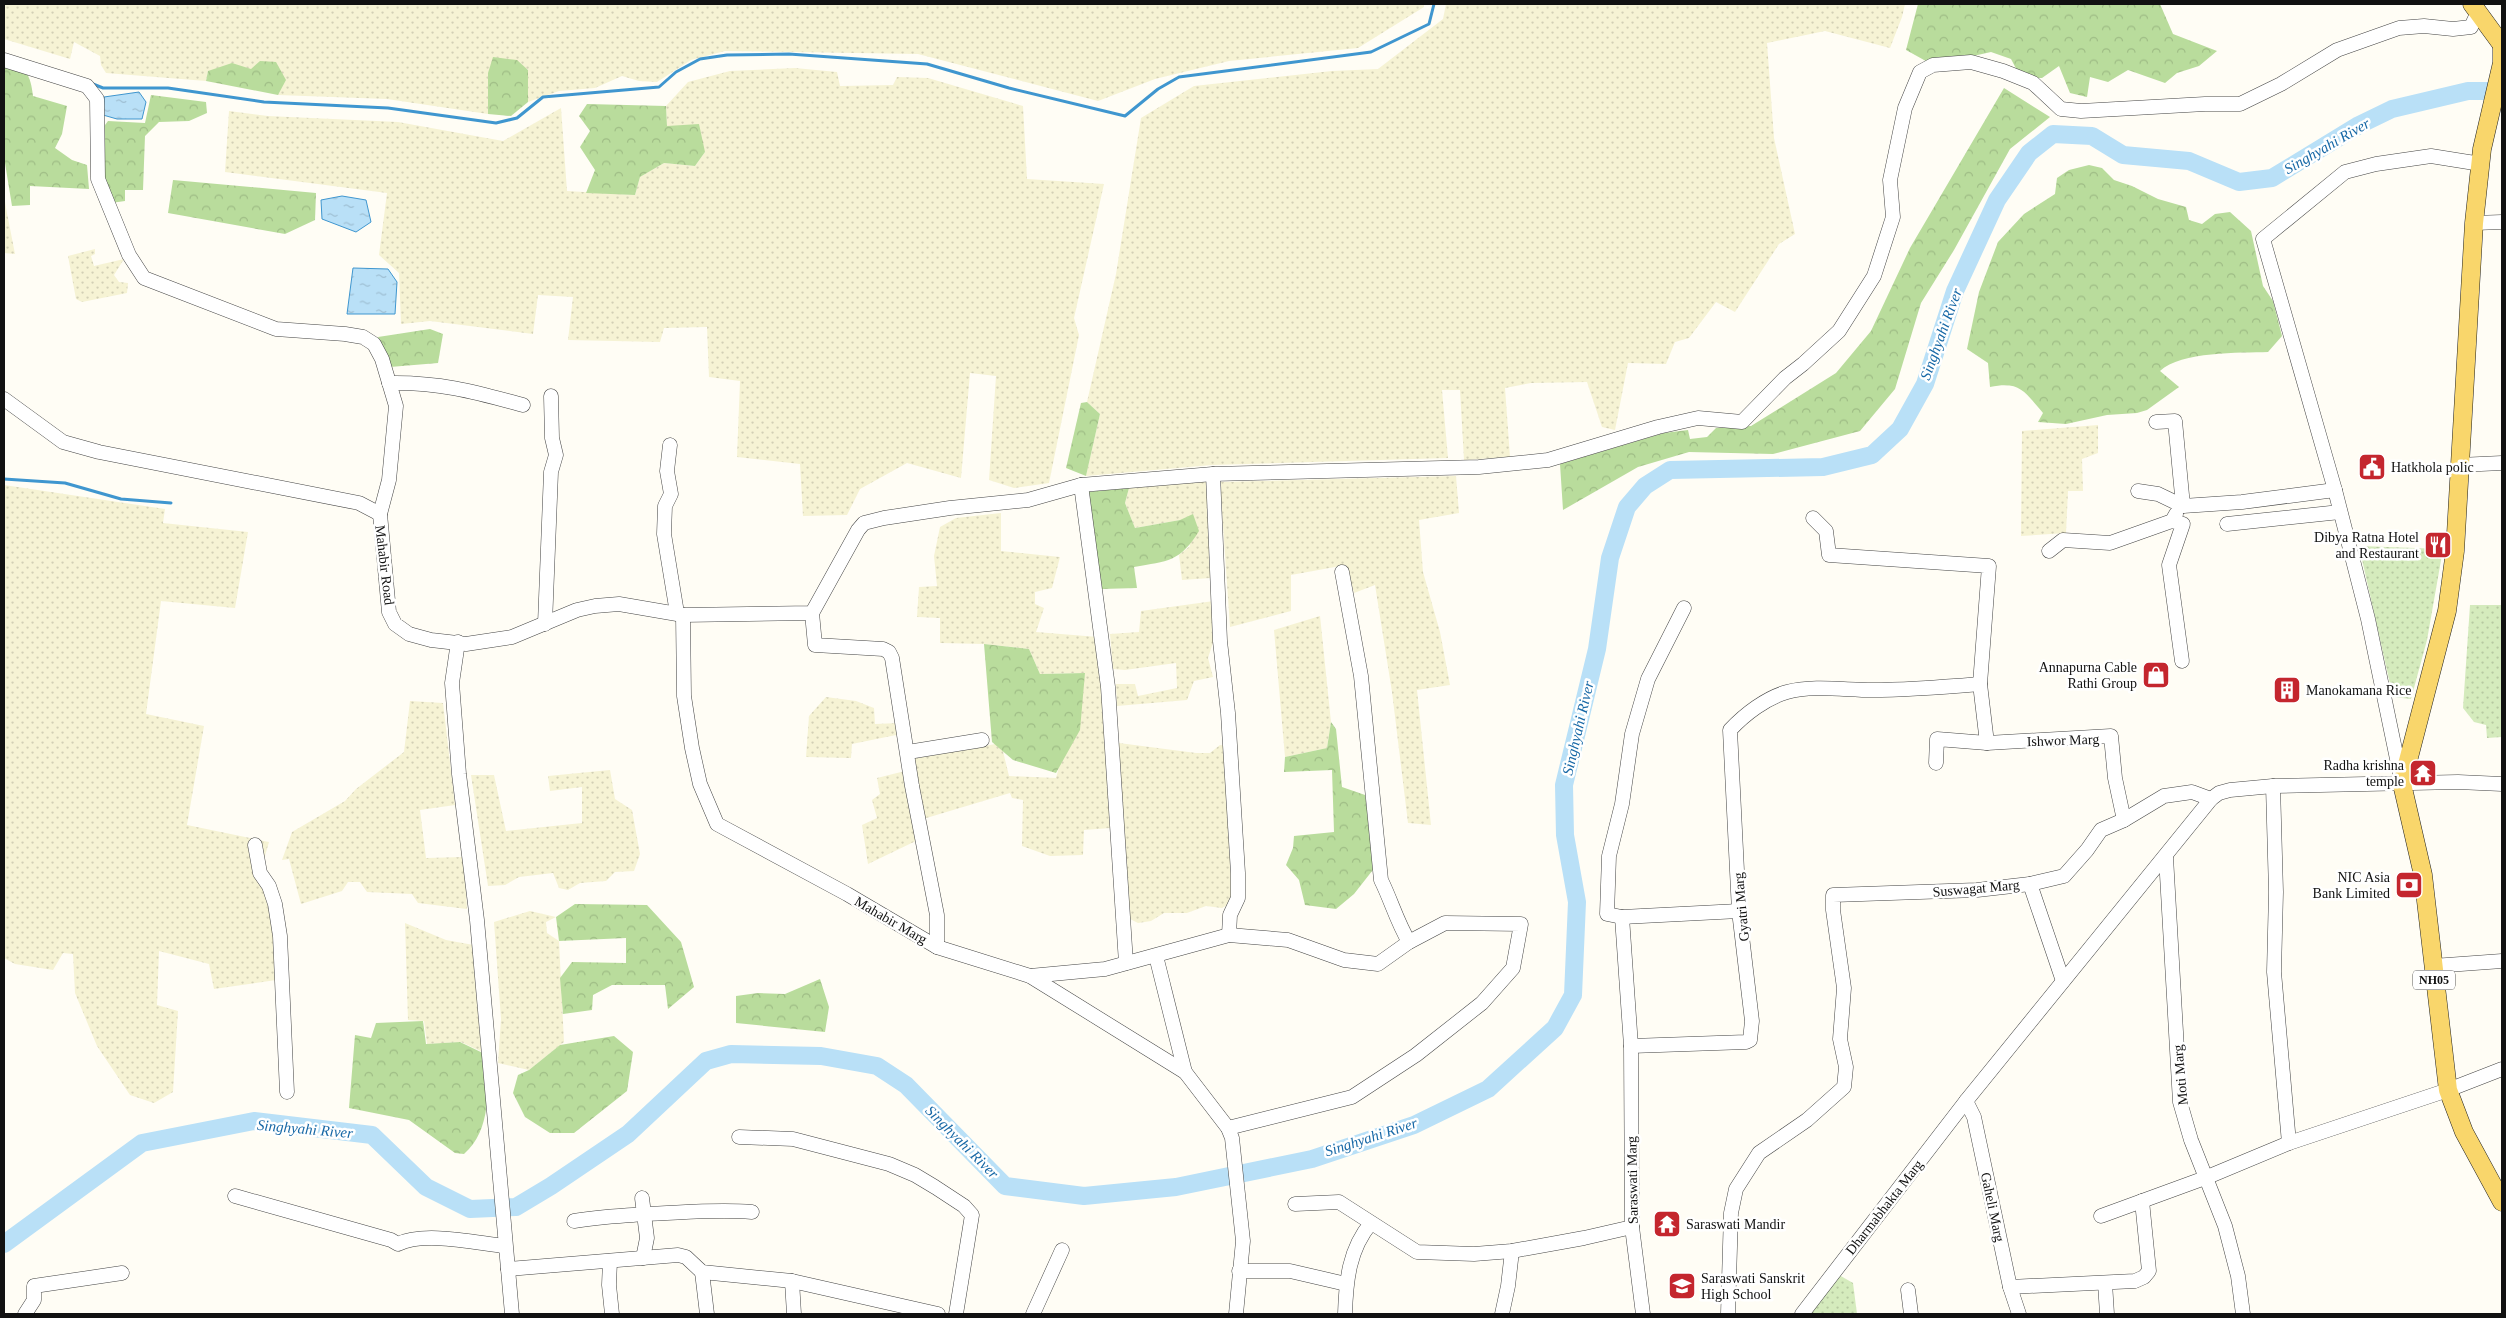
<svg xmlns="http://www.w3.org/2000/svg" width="2506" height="1318" font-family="Georgia,serif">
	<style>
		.farmland { fill: url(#farmland-dots) }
		.grass { fill: url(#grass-dots) }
		.forest { fill: url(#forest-crowns) }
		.water { fill: url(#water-ripples); stroke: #3f96cf }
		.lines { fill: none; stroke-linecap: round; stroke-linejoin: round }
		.stream { stroke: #3f96cf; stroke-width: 3 }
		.river { stroke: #b9e0f7; stroke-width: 18 }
		.minor-casing { stroke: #444; stroke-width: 15 }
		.major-casing { stroke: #222; stroke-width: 19 }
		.minor { stroke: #fff; stroke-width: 14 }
		.major { stroke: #f9d66b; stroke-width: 18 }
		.labels { text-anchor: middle; stroke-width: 5; stroke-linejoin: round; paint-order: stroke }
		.shield { fill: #fff; stroke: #585858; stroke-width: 1 }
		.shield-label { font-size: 12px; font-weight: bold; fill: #111 }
		.poi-label { font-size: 14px; fill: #111; stroke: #fff; text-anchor: start }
		.street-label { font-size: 14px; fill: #111; stroke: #fff }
		.water-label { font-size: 15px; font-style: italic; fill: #1768a6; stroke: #fff }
	</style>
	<defs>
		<pattern id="farmland-dots" width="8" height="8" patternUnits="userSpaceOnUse" patternTransform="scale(1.25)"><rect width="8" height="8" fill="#f6f3d4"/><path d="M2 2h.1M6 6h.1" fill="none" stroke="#d2cfb5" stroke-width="1.8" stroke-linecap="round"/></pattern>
		<pattern id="grass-dots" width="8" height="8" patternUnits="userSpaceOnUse" patternTransform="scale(1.25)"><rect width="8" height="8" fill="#d5ebbd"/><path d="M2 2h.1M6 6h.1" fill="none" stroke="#b6c8a1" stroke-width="1.8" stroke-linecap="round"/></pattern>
		<pattern id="forest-crowns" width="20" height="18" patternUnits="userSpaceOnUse" patternTransform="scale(1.25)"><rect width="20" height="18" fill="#b9dc9c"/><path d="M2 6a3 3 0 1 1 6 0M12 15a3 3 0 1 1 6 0" fill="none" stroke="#9ebc85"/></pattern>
		<pattern id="water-ripples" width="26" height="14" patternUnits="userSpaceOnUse" patternTransform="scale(1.25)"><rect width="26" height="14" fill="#b9e0f7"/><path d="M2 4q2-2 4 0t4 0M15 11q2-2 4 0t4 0" fill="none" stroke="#9ebfd3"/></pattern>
	</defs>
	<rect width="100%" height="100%" fill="#fffdf5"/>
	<g class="farmland">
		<path d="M4,4H1424V7L1358,48L1229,61L1155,79L1098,101L918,54L725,51L691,60L657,82L639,81L622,76L595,88L559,91L528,102V69L488,73V114L387,99L278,95L285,80L252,69L208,71L206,81L106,73L101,65L100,56L74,42L70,59L4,39Z"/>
		<path d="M1446,4H1905L1902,17L1890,48L1825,31L1767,43L1774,138L1795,234L1779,244L1735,312L1716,302L1689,338L1675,342L1666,364L1628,363L1615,430L1602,427L1587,382L1531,383L1505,388L1510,457L1464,460L1460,390H1442L1448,458L1212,465L1086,476L1100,414L1087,402L1116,274L1141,118L1194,86L1332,71L1378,69L1443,19Z"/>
		<path d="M795,68L837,72L840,86L893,85L897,77L928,78L1023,106L1027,179L1104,184L1074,318L1079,335L1049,483L1014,488L989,480L996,376L970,373L961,478L907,463L860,489L847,515L803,516L800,464L737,457L740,381L709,377L707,327L664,328L660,342L568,340L573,297L538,295L533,334L430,321L401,324L399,273L379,255L387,193L225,172L229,111L268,116L398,122L503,141L561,108L567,191L635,195L640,177L664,163L695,166L705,152L667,126L666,106L688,82L730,71Z"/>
		<path d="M4,195L6,208L15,254L4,253Z"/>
		<path d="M95,249V254L91,256L94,266L124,259L114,275L119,282L128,283L127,293L82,302L76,299L68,256Z"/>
		<path d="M2098,425V453L2082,459L2083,491H2068L2066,533L2021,536L2022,431Z"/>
		<path d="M1456,476L1459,513L1419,520L1423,572L1440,632L1450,685L1417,690L1431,825L1408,823L1392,692L1375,585L1354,593L1346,565L1291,575V611L1230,627L1220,482Z"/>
		<path d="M1211,480V578L1182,580L1179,555L1190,546L1180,520L1135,528L1125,503L1129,488Z"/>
		<path d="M4,485L165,509L163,523L248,532L235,608L161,601L146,714L204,726L187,825L269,842L260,873L273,914L276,980L214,989L209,964L159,951L157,1005L178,1011L173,1092L154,1103L130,1095L97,1046L75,993L73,954L63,953L53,970L15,964L4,958Z"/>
		<path d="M1001,513V551L1060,557L1052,588L1035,592V604L1044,608L1036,632L1098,637L1111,828L1084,830L1083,855L1050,856L1022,846L1023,800L1012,798L1010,793L923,819L912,759L1001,743L1009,776L1056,778L1085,673L1040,674L1029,649L984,644L940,643V618L917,617L919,587L937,586L934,556L940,527L956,518Z"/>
		<path d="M1214,601L1217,630L1208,658L1213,677L1194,681L1187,700L1117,706L1116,684H1135L1138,696L1177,688L1176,663L1125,670L1113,669L1110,634L1139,632L1141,611Z"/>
		<path d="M1320,616L1331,722L1327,748L1285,757L1274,630Z"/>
		<path d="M826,697L856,701L874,708L875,724L899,723L901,734L852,744L851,758L806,757L809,716Z"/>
		<path d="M410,701L443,703L455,805L420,810L426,858L464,857L467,909L418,903L412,894L367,892L360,882H348L342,891L301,904L289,859L282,860L292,832L345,801L356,789L404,752Z"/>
		<path d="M1119,743L1196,753H1210L1220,745L1228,746L1231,903L1222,908L1206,906L1187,913H1164L1151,921L1138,923L1128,918Z"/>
		<path d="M610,770L615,799L632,810L640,854L634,871L615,872L606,881L580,883L568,890L559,888L553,873L519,877L505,885L488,886L471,775H494L506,831L582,823V787L550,791L548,776Z"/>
		<path d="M905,771L920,839L868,864L862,825L877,818L872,800L880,794L877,778Z"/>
		<path d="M530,911L556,917L546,922L547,933L559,941L564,1042L529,1070L498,1063L501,1019L494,922Z"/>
		<path d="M405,923L446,940L479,946L489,1055L461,1042L427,1044L424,1021L408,1020Z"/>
	</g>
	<g class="grass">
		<path d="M2359,546L2443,549L2427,640L2411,699L2393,697Z"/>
		<path d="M2470,605H2502V737L2487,738L2486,725L2474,722L2463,708Z"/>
		<path d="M1839,1275L1853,1283L1857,1314H1809Z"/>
	</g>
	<g class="forest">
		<path d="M1918,4H2160L2173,34L2217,51L2199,66L2177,73L2165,83L2128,70L2108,82L2090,77L2087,97L2070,93L2059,66L2042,78H2021L2011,59L1991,52L1933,65L1906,50Z"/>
		<path d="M493,57L517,60L528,70V102L511,116L488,114V73Z"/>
		<path d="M260,61L276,62L286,80L278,95L206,81L208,71L232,63L251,69Z"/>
		<path d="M4,62C26,65 31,76 33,96L67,106L62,134L55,148L72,160L87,165L89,189L30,186V205L12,206L4,157Z"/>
		<path d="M2004,88L2050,117L2010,149L1954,250L1921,303L1895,389L1860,431L1773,454L1689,452L1638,467L1563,510L1560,464L1664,433L1688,430L1690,439L1707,437L1716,428L1751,426L1836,373L1871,331L1910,248Z"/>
		<path d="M151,95L206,102L207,113L189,121L159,122L145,136L143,190H125V201L111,203L101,179L102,129L108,121L145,123Z"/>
		<path d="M587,104L666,106L667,126L699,124L705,152L695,166L664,163L640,177L635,195L586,193L595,170L580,147L590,131L579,116Z"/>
		<path d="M2089,165L2102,168L2114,180L2132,186L2158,199L2186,207L2189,220L2202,224L2215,214L2230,212L2251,231L2263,286L2273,301L2282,336L2268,352C2240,353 2181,351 2160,371L2179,387L2147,410L2137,413L2107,415L2066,424L2038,422L2043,413C2024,391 2020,381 1990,387L1988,363L1967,349L1979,292L1998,242L2024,214L2055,194L2057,178L2069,170Z"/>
		<path d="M173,180L316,193L315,220L285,234L168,213Z"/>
		<path d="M430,329L443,334L438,363L390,367L378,337Z"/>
		<path d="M1087,402L1100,414L1086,476L1066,468L1081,403Z"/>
		<path d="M1129,488L1125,503L1135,528L1180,520L1193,514L1199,531C1180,562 1168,561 1134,567L1137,588L1102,589L1087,492Z"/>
		<path d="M984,644L1029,649L1040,674L1085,673L1080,730L1056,773L1013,760L992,742Z"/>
		<path d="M1331,722L1336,729L1342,787L1365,795L1376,866L1354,894L1336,909L1305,905L1299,880L1286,865L1293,848L1294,836L1334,832L1332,770L1284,772L1285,757L1327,748Z"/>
		<path d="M575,904L647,905L681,942L694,987L668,1009L665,985H612L593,995L592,1010L563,1014L560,978L572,962L626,963V938L559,941L556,917Z"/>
		<path d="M820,979L829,1007L825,1032L736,1023V996L758,993L785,994Z"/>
		<path d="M423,1021L426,1044L460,1042L487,1055C488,1088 492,1130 464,1154L455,1153L409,1120L349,1108L355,1035L371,1038L376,1023Z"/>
		<path d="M614,1036L633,1052L627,1091L574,1133H550L525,1117L513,1093L518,1075L529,1070L560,1045Z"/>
	</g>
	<g class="water">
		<path d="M139,92L146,102L142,119H117L103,115L104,97Z"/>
		<path d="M342,196L366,200L371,222L356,232L322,219L321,200Z"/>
		<path d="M353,268L388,269L397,282L395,314H347Z"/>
	</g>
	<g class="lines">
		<g class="stream">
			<path d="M93,84L103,88H168L264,102L388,108L496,123L517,118L543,97L659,87L676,72L700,59L727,55L789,54L927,64L1009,88L1125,116L1158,89L1179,77L1371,52L1429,24L1434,4"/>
			<path d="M4,479L65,483L121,499L171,503"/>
		</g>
		<path class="river" d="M4,1244L142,1143L254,1121L372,1135L426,1187L470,1209L516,1207L551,1186L628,1134L706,1061L731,1054L821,1056L877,1066L906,1085L1005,1186L1084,1196L1176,1187L1312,1159L1414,1125L1488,1089L1555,1028L1573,995L1577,902L1565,835L1564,785L1597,649L1610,558L1627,507L1645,486L1670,470L1823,467L1872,455L1900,429L1925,384L1955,291L1997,200L2029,153L2053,134L2092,136L2123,155L2189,161L2239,182L2272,178L2359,125L2392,109L2468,91H2502"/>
		<g class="minor-casing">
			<g id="minor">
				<path d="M4,60L87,86L97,99L98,179L129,255L144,278L276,329L345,334L363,337L374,344L382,359L396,406L389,480L380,514L389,612L395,624L409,634L431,640L466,644L512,637L577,610L595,606L619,604L683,615L812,613L858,530L864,523L884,518L950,508L1028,500L1081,485L1213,474L1479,467L1548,460L1658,427L1698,418L1742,422L1785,378L1803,364L1839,331L1874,276L1893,217L1890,180L1905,108L1920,72L1933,65L1971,62L2003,71L2033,83L2061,109L2081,111L2205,104H2240L2281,84L2337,50L2399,28L2424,26L2453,29L2471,27L2478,12"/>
				<path d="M2474,223L2502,222"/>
				<path d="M389,383C440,382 475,392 523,405"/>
				<path d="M4,399L63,442L99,452L359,503L380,514"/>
				<path d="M2156,422L2175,421L2183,506L2242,502L2335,490"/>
				<path d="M670,445L667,471L671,494L665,506L664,534L677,613"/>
				<path d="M2459,465L2502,463"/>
				<path d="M1213,474L1220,641L1228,713L1238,873V898L1230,915L1229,935"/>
				<path d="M1081,485L1108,687L1126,963"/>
				<path d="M2138,491L2158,494L2183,506"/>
				<path d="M1813,518L1826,531L1829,555L1989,566L1980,684L1987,743"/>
				<path d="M2172,521L2183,524L2169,565L2182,661"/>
				<path d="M2227,524L2340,512"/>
				<path d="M2049,551L2063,540L2110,543L2172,521L2176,514"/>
				<path d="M1342,572L1361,676L1381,880C1391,900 1397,922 1409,942"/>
				<path d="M1684,608L1648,679L1632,734L1622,804L1609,856L1607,914L1622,917L1739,911"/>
				<path d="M812,613L815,645L883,649L889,652L892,658L912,786L937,915V947"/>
				<path d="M683,615L684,696L692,748L700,784L717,824L847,894L937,947L1030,976L1185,1072L1228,1128L1232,1138L1243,1241L1236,1314"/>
				<path d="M545,624L551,472L556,455L552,438L551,396"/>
				<path d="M458,642L452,683L459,774L477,920L512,1314"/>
				<path d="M908,752L982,740"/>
				<path d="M1936,763L1937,739L1987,743L2111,736L2115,778L2124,820L2164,796L2192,792L2211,799"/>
				<path d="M2402,783L2368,619L2335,490L2263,239L2345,172L2376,164L2431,156L2481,164"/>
				<path d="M2273,786L2276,892L2274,972L2289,1143"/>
				<path d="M255,845L260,873L269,886L275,904L280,936L287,1092"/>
				<path d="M2166,857L2180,1102L2191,1140L2225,1226L2238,1276L2243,1314"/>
				<path d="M2030,884L2063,981"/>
				<path d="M1622,917L1631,1046L1632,1227L1643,1314"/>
				<path d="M1156,956L1185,1072"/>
				<path d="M2433,966L2502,961"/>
				<path d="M1030,976L1105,969L1229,935L1288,940L1344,960L1378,964L1409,942L1445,923L1521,924L1513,968L1482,1003L1416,1055L1352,1097L1228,1128"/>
				<path d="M1631,1046L1746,1042L1750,1040L1752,1021L1739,911L1730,730C1745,714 1766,698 1787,692C1813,685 1845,690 1872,690C1908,690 1944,687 1980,684"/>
				<path d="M1966,1101L1974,1117L2010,1287L2019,1314"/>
				<path d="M739,1137L793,1139L889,1164L915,1175L935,1187L964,1206L972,1215L956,1314"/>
				<path d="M235,1196L391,1240L398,1244C424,1231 476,1243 505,1246"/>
				<path d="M642,1198L647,1238L643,1258"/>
				<path d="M1295,1204L1339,1202L1417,1252L1474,1254L1512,1251L1584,1238L1632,1227"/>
				<path d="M2101,1216L2205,1178L2289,1143L2448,1090L2502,1069"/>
				<path d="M574,1221C598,1217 620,1216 644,1214C681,1213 714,1209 752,1212"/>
				<path d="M610,1261L609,1285L612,1314"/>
				<path d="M508,1269L678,1255L686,1257L702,1272L792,1281L938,1314"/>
				<path d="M1239,1271H1290L1346,1284"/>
				<path d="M702,1272L707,1314"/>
				<path d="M792,1281L794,1314"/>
				<path d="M2105,1283L2107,1314"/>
				<path d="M2010,1287L2135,1281L2144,1277L2149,1271L2142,1201"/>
				<path d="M1908,1290L1911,1314"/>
				<path d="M25,1314L34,1300V1286L122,1273"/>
				<path d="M1033,1314L1062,1250"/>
				<path d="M1345,1314C1346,1281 1349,1249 1371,1223"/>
				<path d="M1502,1314L1508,1286L1512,1251"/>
				<path d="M1728,1314L1731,1213L1736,1189L1759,1153L1807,1120L1844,1087L1846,1067L1840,1039L1844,988L1833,910V895L1977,890L2030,884L2064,876L2087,850L2101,830L2124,820"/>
				<path d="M1802,1314L1966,1101L2211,799L2219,793L2230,790L2273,786L2458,782L2502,784"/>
			</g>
		</g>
		<g class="major-casing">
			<g id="major">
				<path d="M2472,4L2502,45"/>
				<path d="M2502,48V63L2482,149L2474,223L2455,551L2447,611L2402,784L2423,875L2448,1090L2464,1132L2502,1202"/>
			</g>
		</g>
		<use href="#minor" class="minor"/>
		<use href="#major" class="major"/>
	</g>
	<defs>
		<g id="civic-square" transform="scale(1.4375)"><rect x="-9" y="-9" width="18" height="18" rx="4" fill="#c4262e" stroke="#fff"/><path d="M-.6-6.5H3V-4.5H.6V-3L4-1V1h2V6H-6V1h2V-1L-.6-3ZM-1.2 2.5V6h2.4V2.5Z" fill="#fff"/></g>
		<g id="restaurant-square" transform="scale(1.4375)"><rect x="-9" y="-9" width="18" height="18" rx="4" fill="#c4262e" stroke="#fff"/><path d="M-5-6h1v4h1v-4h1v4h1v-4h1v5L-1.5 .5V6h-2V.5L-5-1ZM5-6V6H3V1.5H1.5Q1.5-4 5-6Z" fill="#fff"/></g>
		<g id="shop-square" transform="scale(1.4375)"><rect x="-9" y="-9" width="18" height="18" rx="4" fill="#c4262e" stroke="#fff"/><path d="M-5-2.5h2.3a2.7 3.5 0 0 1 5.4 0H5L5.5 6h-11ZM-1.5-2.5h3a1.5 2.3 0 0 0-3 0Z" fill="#fff"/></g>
		<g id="building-square" transform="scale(1.4375)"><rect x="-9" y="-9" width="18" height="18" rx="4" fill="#c4262e" stroke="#fff"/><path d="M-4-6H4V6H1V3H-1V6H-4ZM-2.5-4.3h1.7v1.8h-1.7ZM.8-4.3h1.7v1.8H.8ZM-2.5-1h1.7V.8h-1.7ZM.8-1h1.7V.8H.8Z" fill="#fff"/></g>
		<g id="temple-square" transform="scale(1.4375)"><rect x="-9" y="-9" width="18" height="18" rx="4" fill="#c4262e" stroke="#fff"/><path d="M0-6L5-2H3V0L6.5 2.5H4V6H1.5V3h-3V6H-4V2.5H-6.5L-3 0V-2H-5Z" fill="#fff"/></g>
		<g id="bank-square" transform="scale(1.4375)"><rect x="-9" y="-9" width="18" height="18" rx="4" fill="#c4262e" stroke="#fff"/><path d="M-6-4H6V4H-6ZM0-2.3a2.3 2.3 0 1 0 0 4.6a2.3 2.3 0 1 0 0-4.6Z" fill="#fff"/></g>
		<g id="school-square" transform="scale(1.4375)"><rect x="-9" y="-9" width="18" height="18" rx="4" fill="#c4262e" stroke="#fff"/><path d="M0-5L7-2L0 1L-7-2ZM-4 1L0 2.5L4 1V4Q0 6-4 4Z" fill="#fff"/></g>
	</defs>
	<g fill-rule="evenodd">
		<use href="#civic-square" x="2372" y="467"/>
		<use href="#restaurant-square" x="2438" y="545"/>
		<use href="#shop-square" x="2156" y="675"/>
		<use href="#building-square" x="2287" y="690"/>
		<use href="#temple-square" x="2423" y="773"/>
		<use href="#bank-square" x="2409" y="885"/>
		<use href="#temple-square" x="1667" y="1224"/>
		<use href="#school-square" x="1682" y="1286"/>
	</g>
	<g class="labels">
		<rect class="shield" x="2413" y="970.5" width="42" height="19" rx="4"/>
		<g class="shield-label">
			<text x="2434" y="984">NH05</text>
		</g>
		<g class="poi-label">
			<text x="2391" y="472">Hatkhola polic</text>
			<text x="2419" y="542" text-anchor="end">Dibya Ratna Hotel<tspan x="2419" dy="16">and Restaurant</tspan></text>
			<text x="2137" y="672" text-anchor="end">Annapurna Cable<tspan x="2137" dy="16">Rathi Group</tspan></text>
			<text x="2306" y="695">Manokamana Rice</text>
			<text x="2404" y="770" text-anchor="end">Radha krishna<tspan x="2404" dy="16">temple</tspan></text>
			<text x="2390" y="882" text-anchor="end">NIC Asia<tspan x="2390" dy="16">Bank Limited</tspan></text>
			<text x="1686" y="1229">Saraswati Mandir</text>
			<text x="1701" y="1283">Saraswati Sanskrit<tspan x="1701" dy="16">High School</tspan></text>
		</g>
		<g class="street-label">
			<text transform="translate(385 565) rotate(83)" y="5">Mahabir Road</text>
			<text transform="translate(2063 740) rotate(-2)" y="5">Ishwor Marg</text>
			<text transform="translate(1976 888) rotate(-5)" y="5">Suswagat Marg</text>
			<text transform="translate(1741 907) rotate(-95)" y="5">Gyatri Marg</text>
			<text transform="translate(891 920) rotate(30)" y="5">Mahabir Marg</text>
			<text transform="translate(2180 1075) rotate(-95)" y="5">Moti Marg</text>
			<text transform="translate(1632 1180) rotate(-91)" y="5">Saraswati Marg</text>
			<text transform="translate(1884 1207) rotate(-52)" y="5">Dharmabhakta Marg</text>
			<text transform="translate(1993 1207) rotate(78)" y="5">Gaheli Marg</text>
		</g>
		<g class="water-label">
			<text transform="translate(2327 146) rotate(-30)" y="5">Singhyahi River</text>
			<text transform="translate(1941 334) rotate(-70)" y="5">Singhyahi River</text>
			<text transform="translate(1578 728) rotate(-77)" y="5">Singhyahi River</text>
			<text transform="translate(305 1129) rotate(5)" y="5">Singhyahi River</text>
			<text transform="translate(1371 1137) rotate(-18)" y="5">Singhyahi River</text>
			<text transform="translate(962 1142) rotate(45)" y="5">Singhyahi River</text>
		</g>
	</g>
	<rect width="2506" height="1318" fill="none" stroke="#111111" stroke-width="10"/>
</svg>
